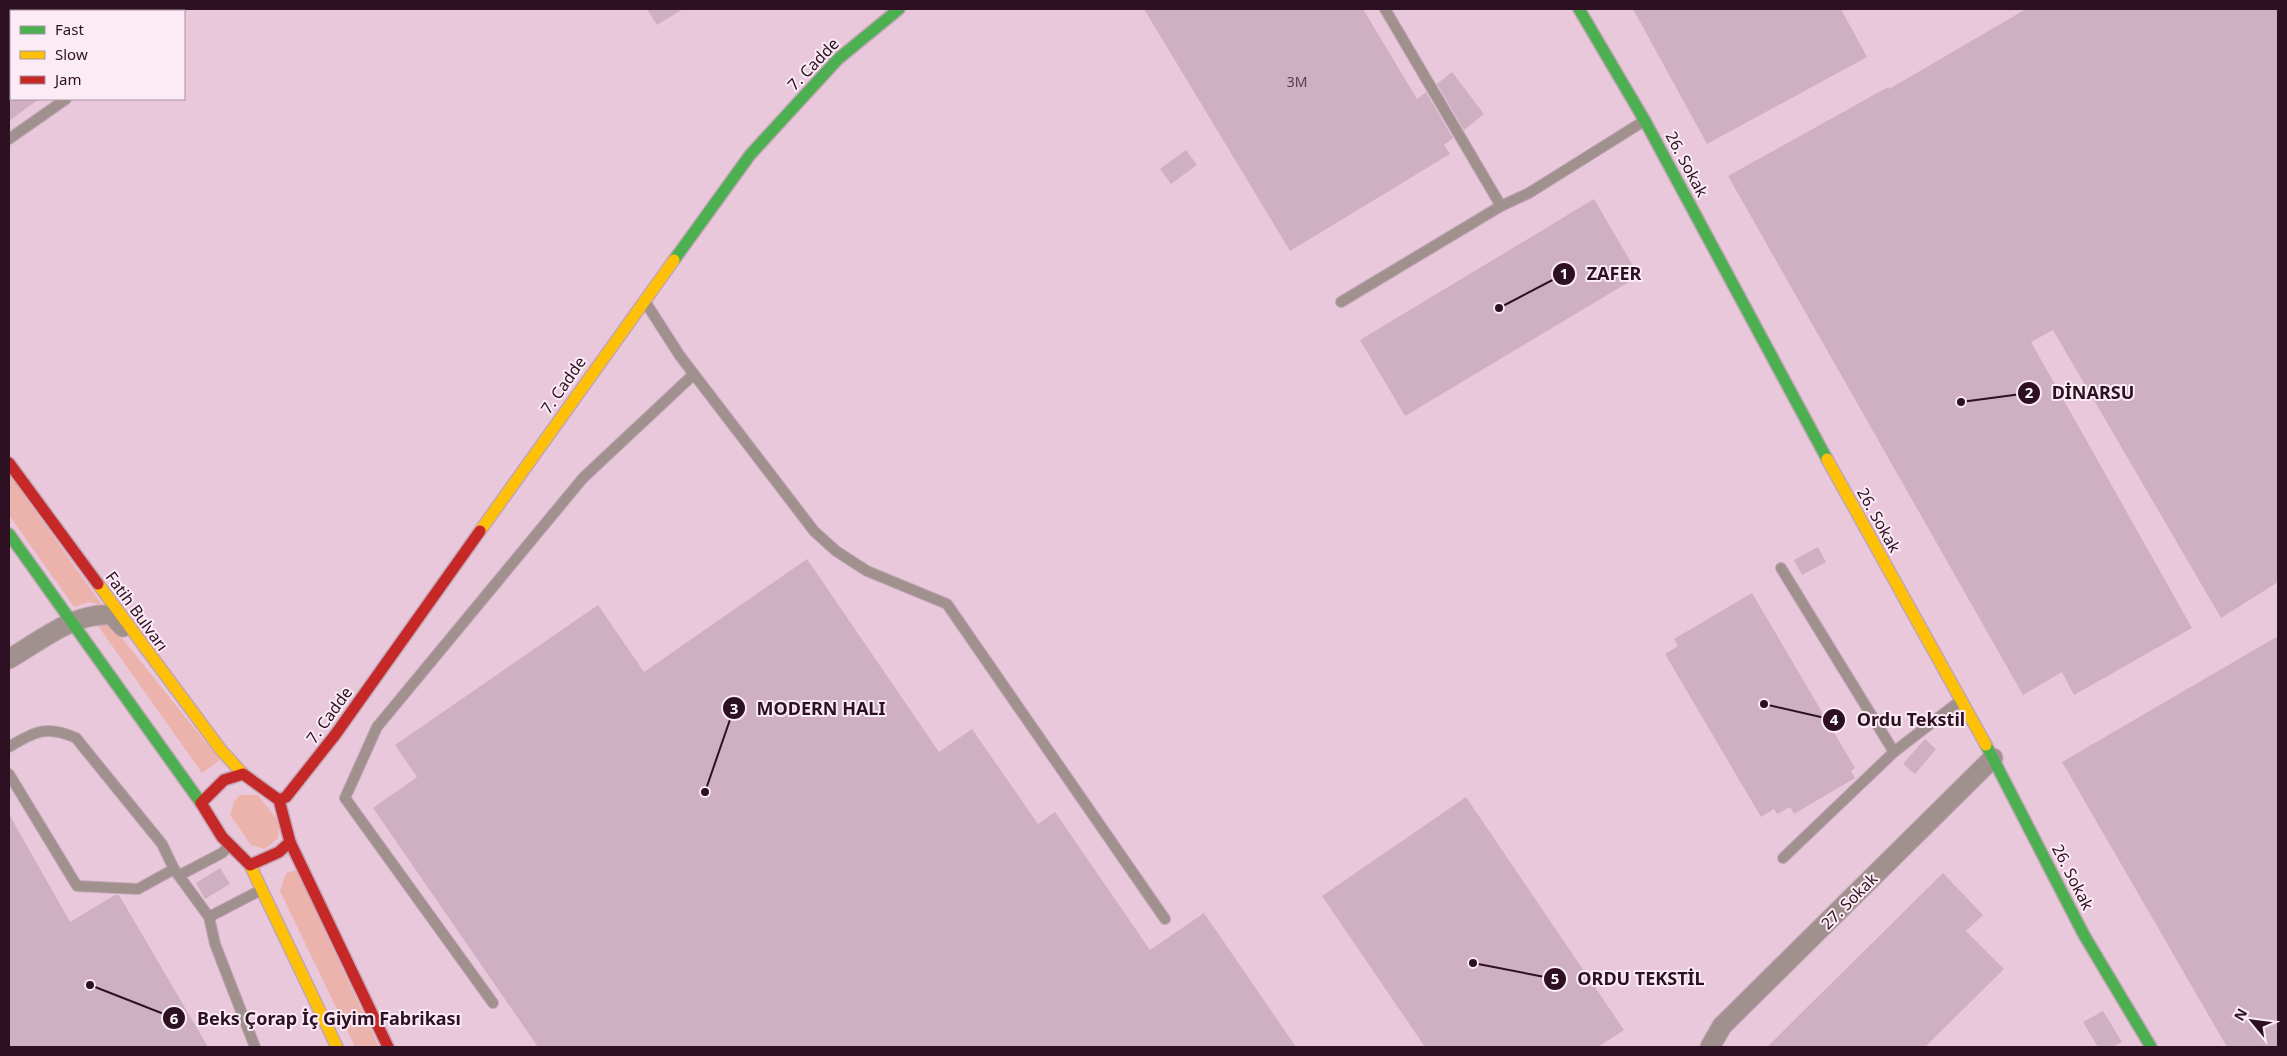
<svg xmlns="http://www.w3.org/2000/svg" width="2287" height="1056" font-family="'Noto Sans',sans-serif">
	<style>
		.green { fill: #ebb3ab }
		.building { fill: #ceb0c2 }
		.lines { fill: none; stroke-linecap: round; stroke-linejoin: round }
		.lane-casing { stroke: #c2a6b6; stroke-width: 12 }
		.street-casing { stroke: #c2a6b6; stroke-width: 21 }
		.fast-casing { stroke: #c2a6b6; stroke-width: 14 }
		.slow-casing { stroke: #c2a6b6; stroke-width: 14 }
		.jam-casing { stroke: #c2a6b6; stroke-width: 14 }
		.lane { stroke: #a0918e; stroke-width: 10 }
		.street { stroke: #a0918e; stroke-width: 19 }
		.fast { stroke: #4caf50; stroke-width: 11 }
		.slow { stroke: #ffc107; stroke-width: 11 }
		.jam { stroke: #c62828; stroke-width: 11 }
		.labels { text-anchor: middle; stroke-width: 4; stroke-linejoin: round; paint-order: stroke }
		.number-label { font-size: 14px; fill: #593c4e }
		.street-label { font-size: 16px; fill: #2d1122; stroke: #fbebf4 }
		.leader { fill: none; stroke: #2d1122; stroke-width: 2 }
		.callout-dot { fill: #2d1122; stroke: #fbebf4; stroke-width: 2 }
		.mark-label { font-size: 15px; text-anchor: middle; font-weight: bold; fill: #fff }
		.callout-label { font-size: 18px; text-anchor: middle; font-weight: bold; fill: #2d1122; stroke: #fbebf4; stroke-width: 4; stroke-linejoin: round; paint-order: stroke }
	</style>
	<rect width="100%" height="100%" fill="#eac8dc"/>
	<g class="green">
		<path d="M9,474L102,605L88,602L74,607L9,515Z"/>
		<path d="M109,622L220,760L202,773L96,623Z"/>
		<path d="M240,795H258L279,822L278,838L265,849L251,845L230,815L234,802Z"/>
		<path d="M296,870L379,1047H355L280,891L286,873Z"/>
	</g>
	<g class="building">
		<path d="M647,9H683L657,25Z"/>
		<path d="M1144,9H1363L1417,99L1426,92L1453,138L1444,145L1450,154L1290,251Z"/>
		<path d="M1633,9H1841L1867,57L1707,144Z"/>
		<path d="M2026,9H2278V582L2221,618L2053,330L2031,342L2192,628L2074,695L2062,672L2023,695L1728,176L1888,87L1889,89Z"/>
		<path d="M1452,72L1484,114L1464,130L1437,84Z"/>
		<path d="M9,99H39L9,121Z"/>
		<path d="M1186,150L1197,165L1171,184L1160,169Z"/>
		<path d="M1594,199L1639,276L1405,416L1360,340Z"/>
		<path d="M1818,547L1826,562L1802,575L1794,560Z"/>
		<path d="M807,559L939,752L972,729L1038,824L1055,812L1150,950L1204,913L1296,1047H538L373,808L417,777L395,745L598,605L644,672Z"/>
		<path d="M1752,593L1855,768L1851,771L1855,778L1794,814L1790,807L1777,814L1774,809L1761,817L1665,654L1678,646L1674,639Z"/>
		<path d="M2278,636V1047H2227L2062,762Z"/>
		<path d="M1925,739L1936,749L1915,774L1903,764Z"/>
		<path d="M1466,797L1624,1030L1598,1047H1425L1322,896Z"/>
		<path d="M9,814L70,922L115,895H119L208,1047H9Z"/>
		<path d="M220,868L230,884L205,899L196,883Z"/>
		<path d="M1943,873L1983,915L1966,931L2004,969L1925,1047H1767Z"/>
		<path d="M2103,1011L2122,1042L2112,1047H2098L2083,1022Z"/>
	</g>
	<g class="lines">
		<g class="lane-casing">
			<g id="lane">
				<path d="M149,9L151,11"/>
				<path d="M1385,9L1501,206"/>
				<path d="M9,139L66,99"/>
				<path d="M1341,302L1501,206L1529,193L1644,121"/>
				<path d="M646,303L680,356L814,531L836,551L867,571L947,604L1165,919"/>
				<path d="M1781,568L1894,752L1783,858"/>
				<path d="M9,747C35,731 47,725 76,738L162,844L174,869L209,917L215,944L255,1047"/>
				<path d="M1894,752L1960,701"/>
				<path d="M9,774L77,886L138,889L174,869"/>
				<path d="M180,875L222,853L228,847"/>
				<path d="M209,917L261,890"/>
				<path d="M493,1003L345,798L377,727L583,478L694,374"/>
			</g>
		</g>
		<g class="street-casing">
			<g id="street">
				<path d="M9,659C40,641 74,612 112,615L123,627"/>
				<path d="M1710,1047L1722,1026L1993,758"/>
			</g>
		</g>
		<g class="fast-casing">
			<g id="fast">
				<path d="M1579,9L1645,121L1827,459"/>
				<path d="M674,260L750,155L838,59L899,9"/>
				<path d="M9,534L201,803"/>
				<path d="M1986,745L2084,935L2151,1047"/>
			</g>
		</g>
		<g class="slow-casing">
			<g id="slow">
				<path d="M1827,459L1986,745"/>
				<path d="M480,531L674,260"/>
				<path d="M98,584L221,750L243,774"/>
				<path d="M250,865L337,1047"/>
			</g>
		</g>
		<g class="jam-casing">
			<g id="jam">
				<path d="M9,463L98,584"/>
				<path d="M243,774L279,800L290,842L279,852L250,865L222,837L201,803L224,780Z"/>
				<path d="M279,800L286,797L335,735L480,531"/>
				<path d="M290,842L388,1047"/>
			</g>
		</g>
		<use href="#lane" class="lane"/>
		<use href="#street" class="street"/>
		<use href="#fast" class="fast"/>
		<use href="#slow" class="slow"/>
		<use href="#jam" class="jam"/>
	</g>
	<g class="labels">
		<g class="number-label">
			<text x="1297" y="87">3M</text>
		</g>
		<g class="street-label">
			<text transform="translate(813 64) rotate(-46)" y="6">7. Cadde</text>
			<text transform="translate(1687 164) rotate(62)" y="6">26. Sokak</text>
			<text transform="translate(563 385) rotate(-55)" y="6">7. Cadde</text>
			<text transform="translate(1879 520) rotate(61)" y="6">26. Sokak</text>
			<text transform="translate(137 611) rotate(54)" y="6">Fatih Bulvarı</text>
			<text transform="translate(329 715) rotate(-54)" y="6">7. Cadde</text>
			<text transform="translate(2073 877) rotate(63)" y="6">26. Sokak</text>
			<text transform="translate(1849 901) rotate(-45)" y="6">27. Sokak</text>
		</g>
	</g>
	<path class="leader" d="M1499 308L1564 274M1961 402L2029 393M705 792L734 708M1764 704L1834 720M1473 963L1555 979M90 985L174 1018"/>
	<g class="callout-dot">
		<circle cx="1499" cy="308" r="5"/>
		<circle cx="1961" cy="402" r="5"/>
		<circle cx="705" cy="792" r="5"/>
		<circle cx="1764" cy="704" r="5"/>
		<circle cx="1473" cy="963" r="5"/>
		<circle cx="90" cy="985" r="5"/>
		<circle cx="1564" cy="274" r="12"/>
		<circle cx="2029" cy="393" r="12"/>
		<circle cx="734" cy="708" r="12"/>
		<circle cx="1834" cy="720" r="12"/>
		<circle cx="1555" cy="979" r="12"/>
		<circle cx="174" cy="1018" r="12"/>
	</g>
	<g class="mark-label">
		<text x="1564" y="279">1</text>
		<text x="2029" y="398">2</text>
		<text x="734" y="714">3</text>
		<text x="1834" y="725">4</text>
		<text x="1555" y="984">5</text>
		<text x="174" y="1024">6</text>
	</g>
	<g class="callout-label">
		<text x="1614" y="280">ZAFER</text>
		<text x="2093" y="399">DİNARSU</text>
		<text x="821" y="715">MODERN HALI</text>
		<text x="1911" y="726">Ordu Tekstil</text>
		<text x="1641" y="985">ORDU TEKSTİL</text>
		<text x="329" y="1025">Beks Çorap İç Giyim Fabrikası</text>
	</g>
	<rect width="2287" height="1056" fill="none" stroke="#2d1122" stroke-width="20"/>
	<rect x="10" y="10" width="175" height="90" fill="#fbebf4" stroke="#a994a0"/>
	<rect x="20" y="26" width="25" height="8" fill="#4caf50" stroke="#a994a0"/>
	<text x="55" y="35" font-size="15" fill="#2d1122">Fast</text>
	<rect x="20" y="51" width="25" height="8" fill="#ffc107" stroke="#a994a0"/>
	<text x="55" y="60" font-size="15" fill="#2d1122">Slow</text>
	<rect x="20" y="76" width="25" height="8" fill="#c62828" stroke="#a994a0"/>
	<text x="55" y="85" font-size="15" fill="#2d1122">Jam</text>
	<g transform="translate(2252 1021) rotate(299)" stroke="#fbebf4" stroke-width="4" paint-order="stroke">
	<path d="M0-4L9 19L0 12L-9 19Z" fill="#2d1122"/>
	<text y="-8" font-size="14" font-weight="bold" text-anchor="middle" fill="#2d1122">N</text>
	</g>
</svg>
